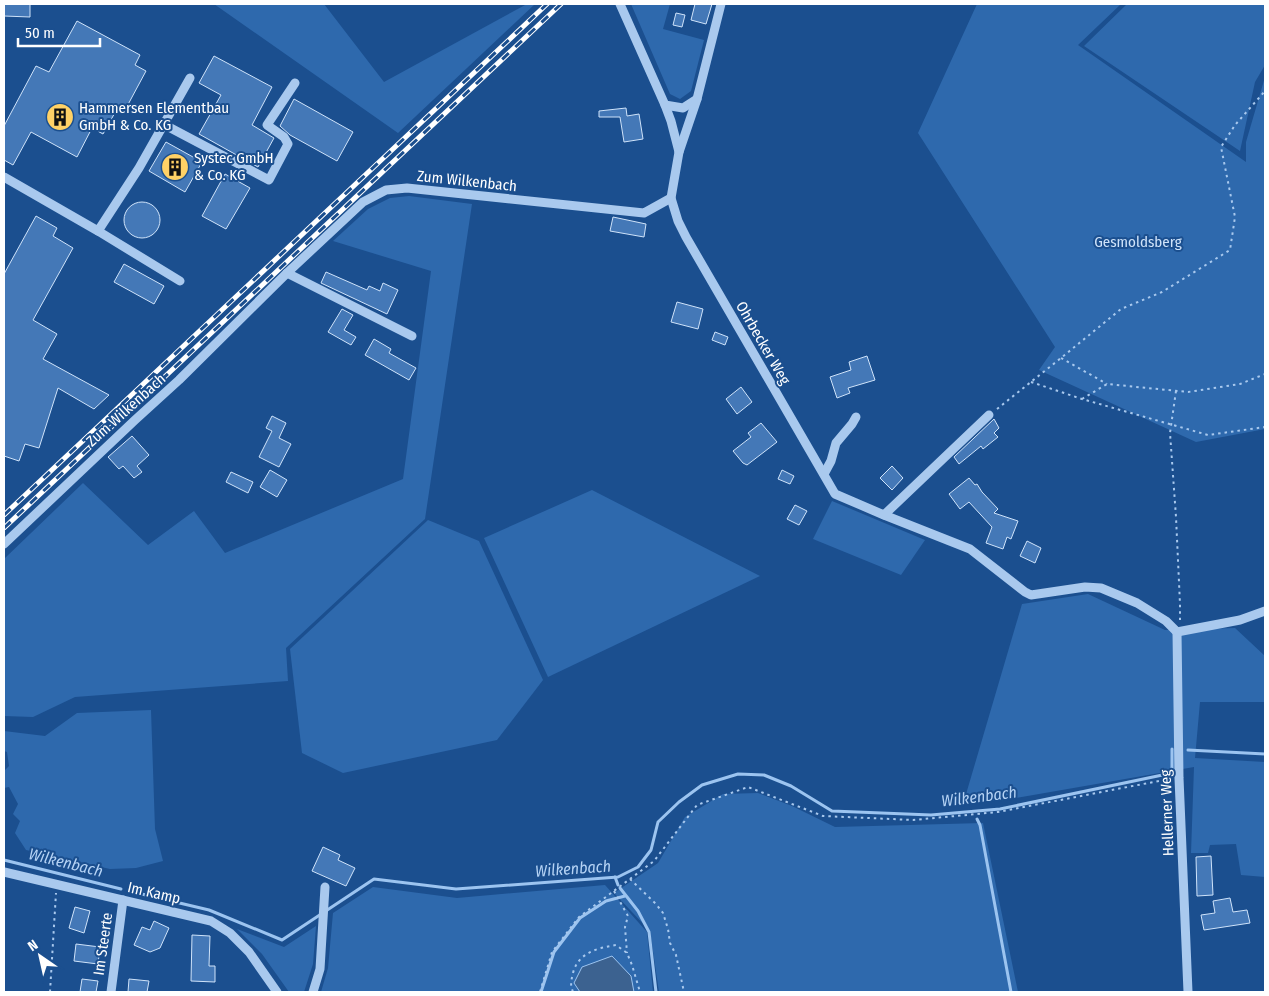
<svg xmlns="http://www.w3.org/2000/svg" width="1269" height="996" font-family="'Fira Sans Condensed',sans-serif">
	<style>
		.green { fill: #2e69ad }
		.water { fill: #3c6290; stroke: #9cc4f0 }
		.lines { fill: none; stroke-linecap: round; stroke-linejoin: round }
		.stream { stroke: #9cc4f0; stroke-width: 3 }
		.building { fill: #4478b7; stroke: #cfe3fa }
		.path { stroke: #a9c9ee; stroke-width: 2; stroke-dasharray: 2.5 4; stroke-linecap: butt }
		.minor { stroke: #a9c9ee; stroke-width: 9 }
		.rail-casing { stroke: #fff; stroke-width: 5 }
		.rail { stroke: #1b4f8f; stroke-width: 3; stroke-dasharray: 9; stroke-linecap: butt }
		.labels { text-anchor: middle; stroke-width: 4; stroke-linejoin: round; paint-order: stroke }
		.poi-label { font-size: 15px; fill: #fff; stroke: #1b4f8f; text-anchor: start }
		.street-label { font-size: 15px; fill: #fff; stroke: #1b4f8f }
		.park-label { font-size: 15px; fill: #cfe3fa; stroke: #1b4f8f }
		.water-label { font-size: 16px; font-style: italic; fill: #b5d3f5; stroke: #1b4f8f }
	</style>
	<rect width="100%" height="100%" fill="#1b4f8f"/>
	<g class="green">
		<path d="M214,4H324L384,82L527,4H535L398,133Z"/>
		<path d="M631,4H670L663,29L704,40L691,91L680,99L670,94Z"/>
		<path d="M977,4H1121L1078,45L1246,162V142L1265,77V429L1196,442L1039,370L1055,347L918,133Z"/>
		<path d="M1127,4H1265V65L1255,82L1240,151L1084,46Z"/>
		<path d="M409,196L472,204L425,519L286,648L288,681L75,697L33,717L4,716V559L83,483L148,545L194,511L225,553L403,479L431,271L333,241L368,209L390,198Z"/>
		<path d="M592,490L760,576L548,677L484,538Z"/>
		<path d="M832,501L925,540L901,575L813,539Z"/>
		<path d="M428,520L479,541L543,680L497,740L343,773L302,753L290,649Z"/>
		<path d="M1088,594L1165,630L1235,628L1265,656V702H1200L1195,758L1265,762V877L1241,875L1236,844L1210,845L1208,853H1191L1194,767L998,801H964L1022,604Z"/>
		<path d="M151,710L155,829L163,861L136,868L110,869L26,850L15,833L20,821L13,814L18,804L9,787L4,788V771L9,766L7,752L4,751V731L45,736L77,713Z"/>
		<path d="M758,793L792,806L835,827L983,823L1018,992H659L650,931L614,893L658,863L685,817L723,794Z"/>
		<path d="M605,885L647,932L653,992H321L328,968L333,913L373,887L457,898Z"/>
		<path d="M316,926L313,964L304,992H289L262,954L237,929L284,947Z"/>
	</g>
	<path class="water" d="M612,956L631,976L634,992H580L574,983L582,967Z"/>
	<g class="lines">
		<g class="stream">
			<path d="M1188,750L1265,754"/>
			<path d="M977,819L980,825L1011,992"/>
			<path d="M4,860L121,889"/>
			<path d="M615,877L618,885"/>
			<path d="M620,888L638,911L649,932L656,992"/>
			<path d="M129,891L209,910L282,940L374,879L456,889L618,877L638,867L651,850L658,822L679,802L702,785L738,774L764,775L791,786L832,811L931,815L1000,809L1172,773V749"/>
			<path d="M541,992L554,952L580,918L606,901L625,896"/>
		</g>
	</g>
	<g class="building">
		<path d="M4,4H30V17L4,16Z"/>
		<path d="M695,4H712L706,24L691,20Z"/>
		<path d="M676,13L685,15L682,27L673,25Z"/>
		<path d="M77,21L140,55L135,65L146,71L124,112L117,109L103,134L92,128L77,157L31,132L13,165L4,160V126L36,66L49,72Z"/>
		<path d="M214,56L272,87L252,125L274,138L258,167L199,134L221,95L199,83Z"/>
		<path d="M294,99L353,132L337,161L290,135L280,126Z"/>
		<path d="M626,108L627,116L639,114L643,139L624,142L620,117H599V111Z"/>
		<path d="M166,142L202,162L185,192L149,171Z"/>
		<path d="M225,174L250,188L226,229L202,216Z"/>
		<circle cx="142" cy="220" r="18"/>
		<path d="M36,216L57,228L53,236L73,248L33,320L57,334L43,359L109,395L94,409L58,388L39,448L25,444L19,461L4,456V274Z"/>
		<path d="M613,217L646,224L644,237L610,231Z"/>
		<path d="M124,264L164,286L154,304L114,282Z"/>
		<path d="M326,272L367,290L369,286L380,291L383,283L398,290L387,314L321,283Z"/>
		<path d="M677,302L703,309L698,329L671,322Z"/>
		<path d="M342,309L353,315L344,330L356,337L351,345L328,332Z"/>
		<path d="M715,332L728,337L725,345L712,340Z"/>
		<path d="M374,339L391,349L389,353L416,368L409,380L365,355Z"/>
		<path d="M867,356L875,380L848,388L850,393L837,398L830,377L851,370L849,362Z"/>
		<path d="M741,387L752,402L737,414L726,399Z"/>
		<path d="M272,416L286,423L279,438L291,444L279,467L259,457L272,431L266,428Z"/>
		<path d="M994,419L999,428L994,433L998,437L983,449L981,446L959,464L954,457Z"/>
		<path d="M761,423L777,442L747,465L743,463L733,451L751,437L748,433Z"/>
		<path d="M132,436L149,455L137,466L142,472L134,478L123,466L119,469L108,457Z"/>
		<path d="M892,466L903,478L892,490L880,478Z"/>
		<path d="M270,470L287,480L277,497L260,487Z"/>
		<path d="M782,470L794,476L790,484L778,479Z"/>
		<path d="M231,472L253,482L248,493L226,482Z"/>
		<path d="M969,478L975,485L977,484L982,492L998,509L994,513L1018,521L1011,539L1007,537L1003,549L986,543L992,527L969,502L960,509L949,494Z"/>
		<path d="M795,505L807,511L799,525L787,519Z"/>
		<path d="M1027,541L1041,548L1035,563L1020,556Z"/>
		<path d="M323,847L340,855L338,860L355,868L346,886L312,871Z"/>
		<path d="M1211,856L1213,895L1197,896L1196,857Z"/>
		<path d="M1230,898L1233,912L1247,910L1250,923L1204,930L1201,915L1215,913L1213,901Z"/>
		<path d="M75,907L90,911L84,933L69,928Z"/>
		<path d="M154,921L169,928L160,948L150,952L134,945L142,927L150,930Z"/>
		<path d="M192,935L210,936L209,966H215V982L191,981Z"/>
		<path d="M76,944L100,947L98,964L74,961Z"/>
		<path d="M82,979L98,981L96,992H80Z"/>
		<path d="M129,979L149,981L147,992H128Z"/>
	</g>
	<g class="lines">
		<g class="path">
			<path d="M1061,358L1107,384"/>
			<path d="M1031,382L1082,399L1208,435L1265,427"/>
			<path d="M1176,391L1170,433L1176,517L1180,604V620"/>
			<path d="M1082,399L1107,384L1188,392L1240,384L1265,374"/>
			<path d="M997,409L1061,358L1121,309L1162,292L1230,250L1235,217L1221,147L1235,125L1265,91"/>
			<path d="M630,879L656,904L663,913L668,929L670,943L676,955L684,992"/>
			<path d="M614,891L628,916L625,927L627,953"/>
			<path d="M50,992L56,893"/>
			<path d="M540,992L552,952L579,917L654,861L697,805L748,787L823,816L913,820L998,812L1169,779"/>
			<path d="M573,992C570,984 571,982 573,973C578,953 597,948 616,945L627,953L632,965L640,992"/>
		</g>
		<g class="minor">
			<path d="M620,4L665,105L683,108L697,99"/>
			<path d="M721,4L697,99L679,152L671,198L678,221L686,237L835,494L884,515L970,549L1025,592L1031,595L1085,587L1101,588L1137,603L1166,621L1177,632"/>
			<path d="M665,105L671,121L679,152"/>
			<path d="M163,124L269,180L288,144L284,137L267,125L295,83"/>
			<path d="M4,177L98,231L139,168L190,78"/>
			<path d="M98,231L180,281"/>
			<path d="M287,273L412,336"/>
			<path d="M824,474L831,461L836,443L852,424L856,417"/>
			<path d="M884,515L989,415"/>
			<path d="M4,544L135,420L179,380L287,273L363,202L386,190L407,188L644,213L671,198"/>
			<path d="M1177,632L1179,778L1188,992"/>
			<path d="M1177,632L1240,620L1265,611"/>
			<path d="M4,872L211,921L230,933L249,952L277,992"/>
			<path d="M111,992L123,900"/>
			<path d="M313,992L320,969L325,887"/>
		</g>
		<g class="rail-casing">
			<g id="rail">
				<path d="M4,515L547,4"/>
				<path d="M4,528L561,4"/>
			</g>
		</g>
		<use href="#rail" class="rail"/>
	</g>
	<defs>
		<g id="building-disc" transform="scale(1.4375)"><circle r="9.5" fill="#ffd166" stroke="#1b4f8f"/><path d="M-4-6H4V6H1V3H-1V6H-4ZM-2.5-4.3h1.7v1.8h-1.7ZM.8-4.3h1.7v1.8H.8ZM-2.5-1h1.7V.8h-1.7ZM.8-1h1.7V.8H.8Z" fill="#111"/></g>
	</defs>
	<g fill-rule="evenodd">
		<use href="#building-disc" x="60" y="117"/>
		<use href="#building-disc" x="175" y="167"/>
	</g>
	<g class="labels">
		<g class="poi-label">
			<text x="79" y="113">Hammersen Elementbau<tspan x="79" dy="17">GmbH &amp; Co. KG</tspan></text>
			<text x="194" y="163">Systec GmbH<tspan x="194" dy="17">&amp; Co. KG</tspan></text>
		</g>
		<g class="street-label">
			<text transform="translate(467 181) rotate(6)" y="5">Zum Wilkenbach</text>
			<text transform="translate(763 343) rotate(60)" y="5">Ohrbecker Weg</text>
			<text transform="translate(126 410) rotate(-42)" y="5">Zum Wilkenbach</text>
			<text transform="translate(1167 813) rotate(-92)" y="5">Hellerner Weg</text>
			<text transform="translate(154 893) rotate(13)" y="5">Im Kamp</text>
			<text transform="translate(103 944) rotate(-82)" y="5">Im Steerte</text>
		</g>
		<g class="park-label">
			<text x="1138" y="247">Gesmoldsberg</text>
		</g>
		<g class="water-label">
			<text transform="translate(979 796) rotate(-7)" y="6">Wilkenbach</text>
			<text transform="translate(66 862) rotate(14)" y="6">Wilkenbach</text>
			<text transform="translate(573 868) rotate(-4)" y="6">Wilkenbach</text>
		</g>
	</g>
	<rect width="1269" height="996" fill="none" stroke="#ffffff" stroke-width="10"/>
	<g transform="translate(40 956) rotate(326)" stroke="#1b4f8f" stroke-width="4" paint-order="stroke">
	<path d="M0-4L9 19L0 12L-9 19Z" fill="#ffffff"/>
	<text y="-8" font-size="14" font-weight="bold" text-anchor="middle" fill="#ffffff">N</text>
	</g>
	<path d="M18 38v8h82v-8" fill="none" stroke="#ffffff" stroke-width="2.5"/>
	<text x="25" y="38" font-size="15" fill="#ffffff" stroke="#1b4f8f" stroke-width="4" paint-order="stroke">50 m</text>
</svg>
